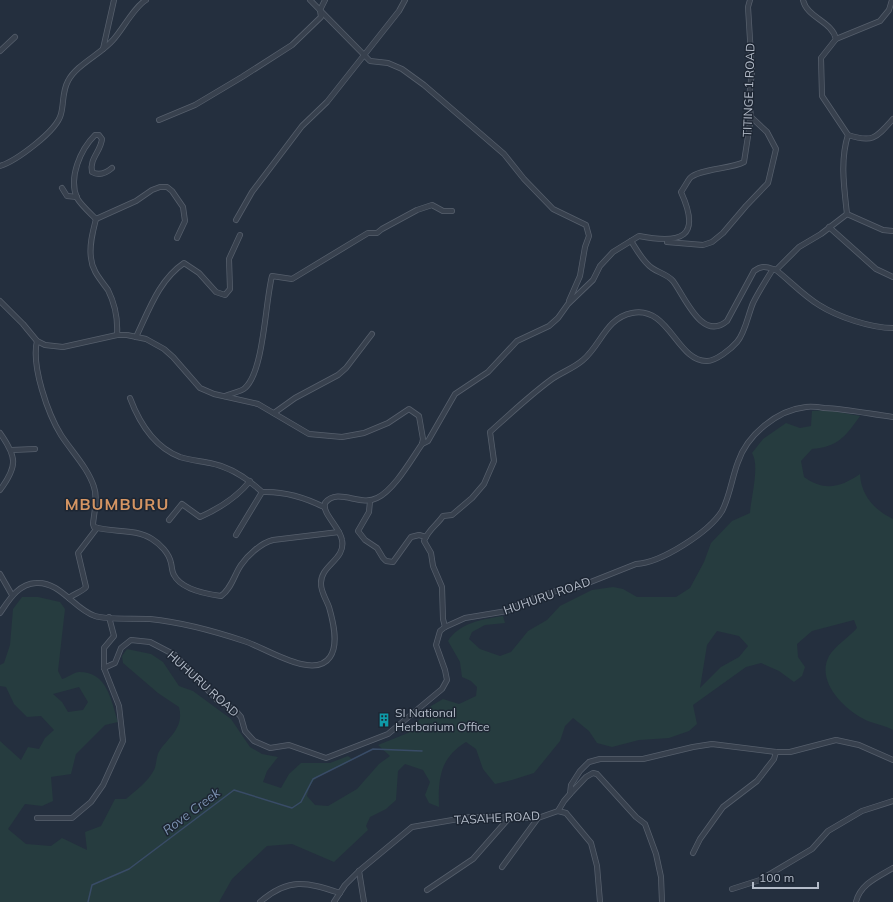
<svg xmlns="http://www.w3.org/2000/svg" width="893" height="902" font-family="Mulish,sans-serif">
	<style>
		.green { fill: #263c3f; fill-rule: evenodd }
		.lines { fill: none; stroke-linecap: round; stroke-linejoin: round }
		.stream { stroke: #394c67; stroke-width: 1.5 }
		.minor-casing { stroke: #565f6c; stroke-width: 6 }
		.minor { stroke: #38414e; stroke-width: 4.5 }
		.labels { text-anchor: middle; stroke-width: 3; stroke-linejoin: round; paint-order: stroke }
		.street-label { font-size: 12px; fill: #b4bcc9; stroke: #1d2633 }
		.poi-label { font-size: 12px; fill: #b4bcc9; stroke: #1d2633; text-anchor: start }
		.water-label { font-size: 13px; font-style: italic; fill: #7c92b1; stroke: #1d2633 }
		.district-label { font-size: 16px; font-weight: bold; letter-spacing: 1px; fill: #d59563; stroke: #1d2633 }
	</style>
	<rect width="100%" height="100%" fill="#242f3e"/>
	<path class="green" d="M827,410L860,416C846,436 838,447 812,449L801,461L804,477C825,492 841,487 860,474C861,495 874,510 893,519V730C883,724 871,724 862,718C842,707 816,680 829,656C835,646 849,637 857,628L854,620L812,631L797,644L798,657L805,667L802,676L794,682L779,671L761,663L746,667L693,705L697,724L689,731L669,738L639,740L612,747L597,743L589,731L573,718L565,726L560,741L534,773L512,780L495,784L483,769L476,749L466,742C440,758 438,778 439,807L429,803L425,795L430,782L423,770L405,764L398,771L396,800L386,809L370,817L366,826L368,830L334,862L292,844L267,846L232,879L219,902H0V741L21,760L28,747L39,749L45,738L54,730L41,716L27,717L14,704L6,687L0,686V665L4,663L10,645L13,609L22,597H38L60,602L65,609L58,671L62,679C67,678 74,672 79,672C108,672 111,701 118,722L105,725L76,754L71,774L51,777L53,801L42,806L25,804L8,829L26,844L51,846L62,838L87,850L85,832L101,826L115,799H126C135,791 148,782 154,770C157,764 156,755 160,750C171,735 184,727 179,707L158,693L123,663L122,656L127,649L151,654L163,662L179,686L193,691L231,719L250,747L262,754L278,757L267,771L263,782L281,788L289,774L301,763H330L348,756L352,759C334,775 313,767 307,796L315,805L328,806L357,789L379,764L390,756L378,745L408,733L431,706L443,699L459,704L476,696L477,687L471,681L462,677L460,662L448,641C459,623 483,619 503,616L505,623L485,625L472,632L469,639L480,649L500,656L511,652L528,631L547,620L560,606L592,590L613,587L623,589L637,597H676L690,588L704,562L711,543L732,521L750,513C751,497 760,466 752,453L763,439L786,423L800,428L811,426L812,411ZM717,631L739,636L748,646L739,657L721,667L700,688L707,645ZM79,687L88,702L83,710L68,712L62,702L53,694Z"/>
	<g class="lines">
		<path class="stream" d="M88,902L92,885L129,869L234,790L292,808L301,802L313,779L373,749L422,751"/>
		<g class="minor-casing">
			<g id="minor">
				<path d="M310,0L370,61L388,63L402,69L424,85L504,154L524,179L553,209L586,225L589,236L585,247L580,276L569,301"/>
				<path d="M803,0C807,18 832,21 836,39L821,58L822,96L848,135"/>
				<path d="M836,39L880,21L889,10L892,0"/>
				<path d="M103,49L114,0"/>
				<path d="M0,51L15,37"/>
				<path d="M159,120L195,105L242,77L292,45L321,17L320,10L325,0"/>
				<path d="M0,166C16,161 57,131 61,114C64,103 62,92 68,81C76,65 101,54 113,40C123,29 134,7 146,0"/>
				<path d="M62,188L67,196L77,197"/>
				<path d="M847,214C844,187 840,160 848,135C873,143 876,138 893,119"/>
				<path d="M96,219C90,213 81,205 77,198C68,177 81,149 95,135H99L102,139C101,151 89,159 92,172C99,176 105,174 112,168"/>
				<path d="M96,219L136,201L152,190L160,187H167L172,191L183,207L185,221L177,238"/>
				<path d="M96,219C93,231 89,245 91,258C92,271 101,280 108,290C115,304 118,320 117,335"/>
				<path d="M236,220L252,192L302,126L327,102L399,11L405,0"/>
				<path d="M829,227L876,269L893,277"/>
				<path d="M893,231L883,230L847,214L821,234L799,247L776,270C790,281 804,296 819,305C838,317 871,328 893,328"/>
				<path d="M631,241C637,250 643,262 652,268C659,273 667,274 673,281C685,297 702,342 727,321L754,271C761,266 765,266 773,269"/>
				<path d="M667,242L703,245L712,242L723,233L746,206L768,183L776,149L767,132L751,117"/>
				<path d="M0,301L23,324L37,341L45,345L63,347L117,335H127L146,339L164,349L173,357L200,388L214,394L258,404L309,434L342,437L364,433L388,423L409,409L419,416L423,439L422,444C411,460 394,490 377,498C360,507 338,487 325,503C322,514 340,527 342,540C346,560 320,565 321,584C321,592 326,599 329,607C333,621 339,644 330,657C314,681 264,647 244,641C217,632 179,622 150,619C135,618 107,620 95,616C75,610 60,581 36,583C18,584 9,600 0,613"/>
				<path d="M136,337C149,310 159,280 184,263L199,273L216,292L225,295L230,289L229,259L240,235"/>
				<path d="M37,341C31,366 48,414 61,435C72,452 88,468 94,487C98,498 94,513 93,524L94,527C113,533 135,528 152,539C160,544 169,553 171,563C172,567 172,572 174,575C181,589 206,594 221,596C232,588 234,575 241,565C248,555 261,543 273,540L339,532"/>
				<path d="M225,396C231,393 241,392 245,388C264,371 265,303 272,276L292,279L368,233H377L382,229L417,210L432,205L443,211H452"/>
				<path d="M130,398C139,422 154,447 180,457C189,460 200,461 210,463C231,467 247,478 262,492C285,491 304,497 324,507"/>
				<path d="M274,413L295,398L338,375L346,368L372,334"/>
				<path d="M0,433C17,457 18,466 0,490"/>
				<path d="M422,444L428,441L455,394L488,372L517,341L549,326L558,318L568,304L593,280L600,266L613,252L639,236C681,244 702,238 681,192C684,188 687,182 690,178C699,169 731,169 744,162L751,117L749,98L752,72L748,7L750,0"/>
				<path d="M12,450L35,449"/>
				<path d="M370,501L369,512L358,531L365,540L377,548L383,558L386,561L393,562L411,537L419,535L426,537"/>
				<path d="M169,520L182,504L200,517C218,509 238,496 250,481"/>
				<path d="M236,535L262,492"/>
				<path d="M0,574L12,595"/>
				<path d="M69,598C75,593 82,592 86,587L78,553L97,528"/>
				<path d="M445,627L443,619L442,587L433,566L431,553L424,541C428,530 437,525 443,516L452,515L472,498L484,484L494,461L490,432C510,414 530,395 552,379C562,372 574,368 583,360C601,345 606,318 632,313C669,305 677,362 707,361C716,361 731,349 737,342C745,333 748,315 753,303C759,291 766,280 773,269L776,270"/>
				<path d="M104,668L115,663L121,648L131,640L150,642L175,655L217,700L235,710L241,717L245,731L254,741L270,748L289,745L326,758L388,734L442,689L447,680L445,670L436,645L440,631L445,627L465,618L507,611L528,600L559,590L578,587L636,564C661,563 709,532 722,511C730,496 732,477 738,462C747,435 777,410 806,407C811,406 818,407 824,408C847,409 870,414 893,417"/>
				<path d="M570,794L586,777L593,773L597,774L636,817L645,824L656,854L661,877L662,902"/>
				<path d="M558,811L566,813L591,843L597,866L600,902"/>
				<path d="M37,818H72L91,802L103,785L123,741L119,706L104,668V648L114,636L109,617"/>
				<path d="M693,853L700,839L723,807L757,781L774,759L776,752"/>
				<path d="M502,867L538,818"/>
				<path d="M359,871L364,902"/>
				<path d="M732,889L760,880L812,849L828,831L862,811L893,801"/>
				<path d="M427,890L473,859L509,818"/>
				<path d="M260,902C289,877 306,882 340,893"/>
				<path d="M334,902L345,885L359,871L412,827L470,817L538,818L558,811L564,801L570,794L571,785L580,771L589,762L600,759H643L693,747L712,744L776,752H790L836,740L859,745L893,760"/>
				<path d="M856,902C860,884 878,877 893,868"/>
			</g>
		</g>
		<use href="#minor" class="minor"/>
	</g>
	<defs>
		<g id="building-bare" transform="scale(1.08)"><path d="M-4-6H4V6H1V3H-1V6H-4ZM-2.5-4.3h1.7v1.8h-1.7ZM.8-4.3h1.7v1.8H.8ZM-2.5-1h1.7V.8h-1.7ZM.8-1h1.7V.8H.8Z" fill="#0f9aa8" stroke="#1d2633" stroke-width="2.5" paint-order="stroke"/></g>
	</defs>
	<g fill-rule="evenodd">
		<use href="#building-bare" x="384" y="720"/>
	</g>
	<g class="labels">
		<g class="street-label">
			<text transform="translate(749 90) rotate(-88)" y="4">TITINGE 1 ROAD</text>
			<text transform="translate(547 596) rotate(-19)" y="4">HUHURU ROAD</text>
			<text transform="translate(203 684) rotate(42)" y="4">HUHURU ROAD</text>
			<text transform="translate(497 818) rotate(-3)" y="4">TASAHE ROAD</text>
		</g>
		<g class="poi-label">
			<text x="395" y="717">SI National<tspan x="395" dy="14">Herbarium Office</tspan></text>
		</g>
		<g class="water-label">
			<text transform="translate(191 811) rotate(-37)" y="5">Rove Creek</text>
		</g>
		<g class="district-label">
			<text x="117" y="510">MBUMBURU</text>
		</g>
	</g>
	<path d="M753 882v6h65v-6" fill="none" stroke="#b4bcc9" stroke-width="2"/>
	<text x="759" y="882" font-size="12" fill="#b4bcc9" stroke="#1d2633" stroke-width="3" paint-order="stroke">100 m</text>
</svg>
